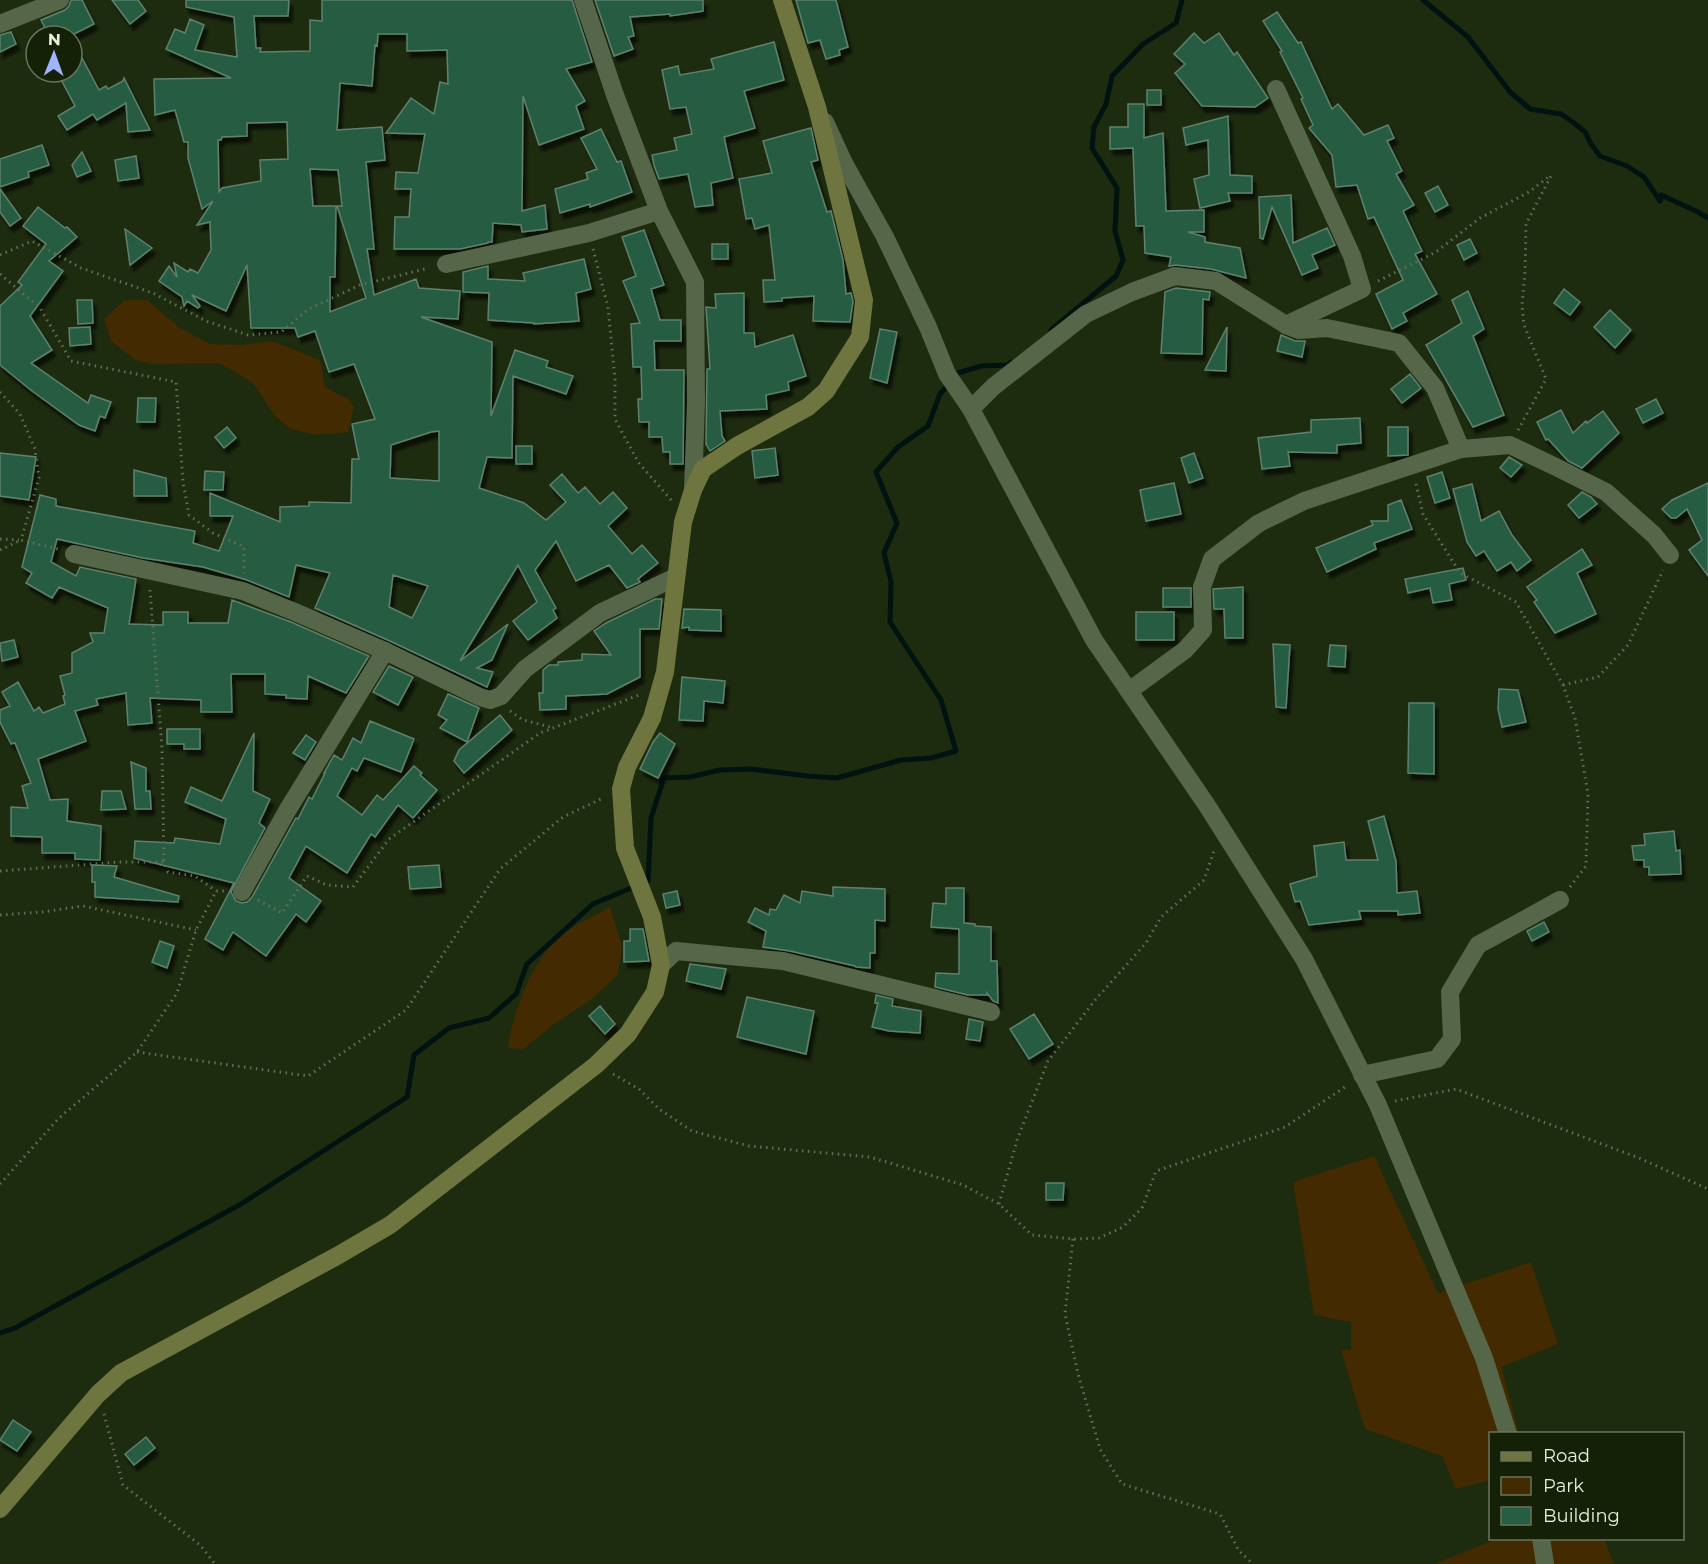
<svg xmlns="http://www.w3.org/2000/svg" width="1708" height="1564" font-family="Montserrat,sans-serif">
	<style>
		.green { fill: #442a00 }
		.lines { fill: none; stroke-linecap: round; stroke-linejoin: round }
		.stream { stroke: #001311; stroke-width: 5 }
		.building { fill: #275d42; stroke: #5e816d; stroke-width: 1.5; fill-rule: evenodd; filter: url(#shadow) }
		.path { stroke: #636f57; stroke-width: 3; stroke-dasharray: 1.5 4.5; stroke-linecap: butt }
		.street { stroke: #566648; stroke-width: 18 }
		.secondary { stroke: #6e753e; stroke-width: 18 }
	</style>
	<defs>
		<filter id="shadow"><feDropShadow dx="3.5" dy="6" stdDeviation="1.5" flood-color="#0009"/></filter>
	</defs>
	<rect width="100%" height="100%" fill="#1d2b0f"/>
	<g class="green">
		<path d="M125,300H147L180,328L210,344L240,345L272,341L320,360L325,387L348,399L354,407L348,432L317,435L290,429L275,416L253,383L220,363L152,364L135,360L111,341L104,319Z"/>
		<path d="M610,907L622,946L618,974L593,998L554,1024L523,1049L508,1048C513,1011 531,964 558,938C569,927 596,915 610,907Z"/>
		<path d="M1374,1156L1438,1293L1531,1262L1558,1344L1501,1367L1519,1433L1490,1434V1480L1456,1489L1442,1456L1365,1429L1341,1350L1351,1349V1322L1314,1315L1293,1182Z"/>
		<path d="M1499,1538L1604,1539L1614,1564H1434Z"/>
	</g>
	<g class="lines">
		<g class="stream">
			<path d="M1423,0L1468,37L1510,92L1530,109L1561,114L1574,123L1585,132L1591,144L1600,156L1627,166L1644,177L1660,201L1661,195L1698,212L1708,218"/>
			<path d="M1051,330L1116,276L1123,260L1115,231L1117,188L1092,148L1094,127L1106,104L1112,76L1143,44L1176,23L1182,0"/>
			<path d="M0,1333L15,1328L241,1204L407,1097L414,1055L449,1028L489,1018L516,994L527,964L593,904L648,881L651,818L664,778L690,777L720,770L751,769L807,776L837,778L901,760L931,758L956,751L941,700L890,622L891,582L884,553L897,523L876,472L898,447L928,426L940,394L958,373L981,366L1008,365L1011,362"/>
		</g>
	</g>
	<g class="building">
		<path d="M71,0H82L94,24L70,36H49L41,20L65,10L69,6Z"/>
		<path d="M112,0H138L146,11L130,24Z"/>
		<path d="M186,0H289L288,16H254L256,48H261L260,52L310,51V20L322,21V0H572L592,62L566,69L585,101L576,106L584,129L539,145L523,96L522,211L545,205L547,229L522,232L521,225L493,223L492,242H488V243L460,249H394L395,217H409L411,189H395L396,172L418,173L425,134L386,133L411,98L434,114L440,82L448,84L447,50L407,51V34H378L377,46L375,45L372,86L340,83L337,130L382,127L385,160L366,162L374,249H367L374,295L416,279L419,288L460,291L458,319L421,317L492,342L491,416L515,350L548,361L546,367L573,376L566,394L513,376L512,458L487,457L479,488L524,503L546,520L566,502L550,485L562,474L578,493L585,487L600,504L613,492L627,508L608,526L632,554L642,545L658,563L638,579L640,582L627,588L609,565L576,581L556,541L535,570L556,608L553,610L557,618L528,640L513,621L537,602L518,565L460,661L508,624L492,660L477,668L493,672L487,687L390,641L315,608L330,573L296,565L289,597L247,580L203,567L143,558L57,539L51,562L76,576L80,567L136,579L129,624L163,625V612H188V623H228L232,600L291,622L369,656L346,693L308,676L307,699L286,698V695L265,694V674H231L232,712H201V700L150,698L152,723L128,725L126,693L96,699L98,705L75,711L86,741L38,759L50,800L68,799L67,821L101,826L100,860L75,859V853H42V837L11,836V807L28,808L22,786L31,783L15,743L11,744L0,722V710L10,706L2,692L18,682L34,711L39,707L43,713L65,704L63,696L65,695L60,676L72,673V653L93,642L90,633H104L108,608L59,587L52,598L26,583L32,573L22,567L40,495L56,499V506L195,531L193,543L219,551L233,516H210V493L280,522V507L309,506V502L351,503L352,459H359L352,424L375,419L354,364L329,372L315,331L298,337L295,328H251L247,265L226,311L192,295L200,306L198,308L187,301L184,306L182,297L159,281L169,266L177,277L174,263L188,272L190,269L198,273L211,250L210,222L197,225L213,201L202,209L188,158V142H184L175,110L155,115L154,79L231,78L166,49L175,29L185,33L190,19L204,25L195,50L237,57L234,17L186,7ZM287,122L288,159L260,160L261,181L222,188L219,192L218,140H221L222,137L247,136V123ZM310,169L338,170L342,206H337L366,298L330,312V277H335L336,206H313ZM439,431V481L390,478L391,445L431,432ZM393,575L428,586L412,618L389,607Z"/>
		<path d="M595,0H703V11L670,16V14L630,17L634,36L628,37L633,49L614,56Z"/>
		<path d="M796,0H836L848,47L839,50L840,55L826,59L820,40L808,43Z"/>
		<path d="M1277,12L1298,43L1301,42L1332,109L1338,104L1364,135L1388,125L1394,138L1387,141L1402,171L1396,174L1414,205L1403,211L1422,251L1415,254L1437,294L1403,313L1407,321L1392,329L1376,294L1403,280L1374,217L1368,219L1357,185L1336,187L1332,155L1309,128L1313,125L1301,99L1303,98L1280,52L1282,51L1263,21Z"/>
		<path d="M11,32L16,44L0,52V35Z"/>
		<path d="M1194,33L1204,43L1219,33L1234,55L1237,52L1268,98L1255,107L1202,106L1175,73L1185,64L1174,54Z"/>
		<path d="M72,39L99,90L106,86L108,89L123,81L124,78L150,130L128,132L126,103L97,120L93,114L67,130L58,116L75,106L57,72H72Z"/>
		<path d="M774,42L784,80L744,91L755,128L724,137L733,178L711,183L713,205L695,207L688,174L659,179L654,165L652,155L677,150L674,138L692,134L686,107L670,109L662,70L678,66L680,75L714,69L711,59Z"/>
		<rect x="1147" y="90" width="14" height="15"/>
		<path d="M1128,104H1144V138L1163,133L1166,211L1204,210V232H1188L1205,237V242L1240,248L1246,278L1211,269L1176,265L1169,266L1171,257L1145,253L1144,226H1136L1133,148L1110,149V127H1128Z"/>
		<path d="M1228,116L1230,175L1252,176V193H1228L1230,201L1200,208L1194,179L1209,175L1208,140L1186,145L1183,128Z"/>
		<path d="M811,128L818,160L811,162L827,212L831,211L843,260L846,294L851,293L853,301L850,322L813,321L814,296L782,298V301L764,302L763,280H775L769,225L755,229L752,218L746,219L739,179L772,173L763,141Z"/>
		<path d="M601,129L617,162L621,161L632,192L590,207V204L560,213L555,189L588,179L586,173L597,169L581,138Z"/>
		<path d="M42,145L49,165L28,172L29,177L0,187V159Z"/>
		<path d="M82,152L91,171L77,177L72,165Z"/>
		<path d="M136,156L139,178L118,181L115,160Z"/>
		<path d="M1438,186L1448,205L1435,212L1425,193Z"/>
		<path d="M0,189L21,218L10,226L0,212Z"/>
		<path d="M1291,195L1293,243L1327,228L1335,245L1312,255L1318,268L1302,275L1272,207L1263,239L1260,238L1259,197Z"/>
		<path d="M38,207L65,228L67,227L77,237L49,261L63,271L30,316L52,350L31,363L88,403L91,395L111,402L105,418L100,416L95,431L79,425L32,391L0,365V306L22,285L18,282L46,244L23,226Z"/>
		<path d="M125,229L152,248L130,265Z"/>
		<path d="M644,230L664,285L651,289L660,320H681V341H654L655,370H684L683,464H670V452H663L662,437H649V422H639L638,399H642L641,367H633L631,324L640,323L623,281L636,276L622,237Z"/>
		<path d="M1470,239L1477,253L1464,260L1457,245Z"/>
		<rect x="712" y="244" width="16" height="15"/>
		<path d="M584,259L591,289L576,293L579,321L534,324V323L488,320L489,293L463,292V272L488,266V279L525,281L523,273Z"/>
		<path d="M1176,288L1210,292L1209,300L1203,299L1202,354L1161,353L1165,292Z"/>
		<path d="M1564,289L1580,302L1570,315L1554,303Z"/>
		<path d="M1468,291L1484,329L1473,336L1504,415L1473,427L1426,345L1462,323L1452,300Z"/>
		<path d="M744,293V333H754L755,347L793,335L806,376L788,382L789,390L766,395L767,409L720,411L722,436L725,441L710,451L706,444L707,369H710L706,307L716,308L715,294Z"/>
		<path d="M77,300H92L93,323L78,324Z"/>
		<path d="M1610,310L1631,330L1615,348L1594,327Z"/>
		<path d="M90,327L91,344L70,346L69,328Z"/>
		<path d="M1227,327L1226,371L1205,370Z"/>
		<path d="M880,329L897,332L887,383L870,378Z"/>
		<path d="M1281,335L1295,341H1305L1302,357L1277,351Z"/>
		<path d="M1410,374L1421,388L1402,403L1391,389Z"/>
		<path d="M138,398H156L155,422H137Z"/>
		<path d="M1656,399L1663,413L1643,423L1636,409Z"/>
		<path d="M1561,410L1573,433L1586,421L1587,423L1603,411L1619,433L1582,468L1568,461L1548,439L1546,440L1537,422Z"/>
		<path d="M1360,418L1361,443L1337,445V453L1288,452L1290,466L1262,469L1258,438L1311,432V420Z"/>
		<path d="M227,427L236,438L224,448L215,437Z"/>
		<path d="M1388,427H1408V455L1388,456Z"/>
		<rect x="516" y="446" width="16" height="18"/>
		<path d="M775,448L778,475L755,478L752,451Z"/>
		<path d="M0,453L36,457L29,500L0,496Z"/>
		<path d="M1194,453L1203,478L1189,483L1181,458Z"/>
		<path d="M1509,457L1522,465L1511,477L1500,468Z"/>
		<path d="M134,470L166,478L167,496H134Z"/>
		<path d="M205,471L224,472L223,490H204Z"/>
		<path d="M1442,472L1450,498L1435,503L1427,477Z"/>
		<path d="M1174,483L1181,514L1146,521L1140,490Z"/>
		<path d="M1708,483V576L1689,550L1702,540L1687,509L1676,518H1671L1662,509L1672,500Z"/>
		<path d="M1472,484L1481,521L1499,511L1512,535L1531,560L1517,571L1511,562L1497,571L1484,551L1476,556L1467,542L1453,489Z"/>
		<path d="M1582,492L1591,497L1597,504L1579,518L1568,505Z"/>
		<path d="M1401,500L1412,529L1374,543L1376,549L1327,572L1316,548L1373,525L1371,521H1388V505Z"/>
		<path d="M1582,549L1592,565L1577,573L1596,614L1555,633L1534,602L1537,600L1527,587Z"/>
		<path d="M1463,568L1466,580L1449,584L1452,600L1433,603L1430,588L1408,593L1405,579Z"/>
		<path d="M1243,587V638H1225L1224,609H1214L1213,589Z"/>
		<rect x="1163" y="588" width="28" height="19"/>
		<path d="M655,599H662L659,629H640V677L607,694L566,696V709L540,710L539,693H543V670L549,665H558V662L582,660V654L611,655L594,631L606,623Z"/>
		<path d="M684,609L721,610V631L689,630V627L682,628Z"/>
		<rect x="1136" y="612" width="38" height="28"/>
		<path d="M14,640L18,657L2,661L0,643Z"/>
		<path d="M1273,644L1290,645L1286,708L1276,707Z"/>
		<path d="M1330,645L1346,646L1345,667L1328,666Z"/>
		<path d="M389,666L413,677L398,705L373,692Z"/>
		<path d="M682,677L725,681L723,703L704,701L703,721L679,720Z"/>
		<path d="M1499,689L1518,690L1526,722L1502,727L1498,709Z"/>
		<path d="M448,694L479,708L467,742L440,728L447,720L438,715Z"/>
		<path d="M1409,703H1434V774L1408,773Z"/>
		<path d="M500,715L512,730L464,773L454,761L459,750Z"/>
		<path d="M370,721L414,739L401,772L364,758L357,771L352,768L337,796L362,815L377,795L383,800L414,766L422,773L420,775L437,790L413,818L398,805L375,837L371,834L347,873L306,846L289,878L321,901L306,922L296,914L266,956L233,932L223,950L205,939L234,883L134,858L135,841L174,843L175,838L220,844L226,819L185,802L191,787L222,801L254,733L253,791L270,799L259,823L265,828L231,892L236,901L242,903L247,902L252,897L296,818L298,819L309,797L312,799L325,773H324L334,755L342,760L353,738L361,743Z"/>
		<path d="M167,729H200V749H184V744H167Z"/>
		<path d="M660,733L675,744L658,778L640,769L653,742Z"/>
		<path d="M306,735L316,742L305,760L293,753Z"/>
		<path d="M131,762L146,768V791H150L151,809H135Z"/>
		<path d="M102,791H121L126,809L101,810Z"/>
		<path d="M1384,816L1396,861L1397,893L1417,891L1420,913L1398,915V911H1359L1361,919L1309,925L1300,901L1295,902L1290,884L1317,876L1314,846L1344,842L1346,860H1378L1368,821Z"/>
		<path d="M1674,831L1676,851L1680,850L1681,874L1649,875V867H1644V860H1634L1632,846L1645,845L1644,834Z"/>
		<path d="M92,865L117,866L114,877L179,896L178,902L95,897V882H92Z"/>
		<path d="M439,865L441,887L410,889L408,867Z"/>
		<path d="M833,887L885,889V921L875,920V953H870V968L856,967L855,966L790,951L763,947L766,931L748,922L755,908L769,915L770,909L776,910L784,895L800,903L802,891L833,896Z"/>
		<path d="M946,888H964V923L975,924V926L991,927V961H997L998,1003L993,1001L987,993V995H968L935,987L936,973L959,974V929L931,927L933,903L946,904Z"/>
		<path d="M677,891L680,905L666,908L663,894Z"/>
		<path d="M1544,922L1549,932L1532,941L1527,931Z"/>
		<path d="M630,929H643L649,961L624,962V941H630Z"/>
		<path d="M160,941L174,946L167,968L152,962Z"/>
		<path d="M690,964L726,969L721,989L686,981Z"/>
		<path d="M876,995L893,999L892,1006L921,1011L920,1033L889,1031L872,1027L878,1003H875Z"/>
		<path d="M747,997L814,1011L806,1054L737,1037Z"/>
		<path d="M600,1006L615,1024L605,1034L589,1016Z"/>
		<path d="M1034,1014L1053,1044L1029,1059L1010,1029Z"/>
		<path d="M969,1019L983,1022L980,1041L966,1039Z"/>
		<path d="M1046,1183H1064L1063,1200H1046Z"/>
		<path d="M13,1420L31,1432L17,1451L0,1440Z"/>
		<path d="M146,1437L155,1448L134,1465L125,1454Z"/>
	</g>
	<g class="lines">
		<g class="path">
			<path d="M593,249L608,307L615,379V419L638,462L672,501"/>
			<path d="M0,255L32,241L81,268L153,293L206,321L248,335L281,332L309,309L360,285L429,268"/>
			<path d="M0,274L40,308L71,361L176,382L183,482L189,515L213,533L244,547V573"/>
			<path d="M1378,281L1436,252L1480,218L1529,192L1551,175"/>
			<path d="M0,392L20,414L35,449L39,478L21,540L58,549"/>
			<path d="M1518,430L1546,379L1524,325L1522,305L1525,272L1526,224L1552,174"/>
			<path d="M1416,484L1423,514L1460,573L1516,602L1563,685L1575,718L1588,794L1586,866L1570,887"/>
			<path d="M0,539L19,540"/>
			<path d="M0,550L21,540"/>
			<path d="M150,590L162,748L164,862L168,872L195,876L216,891"/>
			<path d="M1563,685L1598,677L1628,645L1663,570"/>
			<path d="M510,711L523,720L554,728"/>
			<path d="M0,871L119,862H164"/>
			<path d="M258,900L282,913L307,876L327,885L353,887L389,839L540,733L639,695"/>
			<path d="M0,915L42,912L83,906L196,930"/>
			<path d="M137,1052L308,1076L406,1010L500,869L563,817L603,798"/>
			<path d="M613,1074L639,1089L659,1109L692,1131L749,1146L870,1157L963,1185L999,1204L1032,1235L1073,1239L1099,1238L1123,1227L1142,1208L1156,1171L1285,1127L1348,1085"/>
			<path d="M1395,1101L1456,1089L1639,1158L1708,1189"/>
			<path d="M0,1184L59,1118L137,1052L177,993L196,930L216,891H226"/>
			<path d="M999,1204L1017,1140L1048,1061L1096,999L1146,943L1161,917L1204,880L1214,851"/>
			<path d="M1073,1239L1065,1314L1078,1374L1100,1449L1122,1484L1220,1514L1239,1551L1253,1564"/>
			<path d="M104,1414L123,1485L200,1545L215,1564"/>
		</g>
		<g class="street">
			<path d="M0,24L60,0"/>
			<path d="M1276,89L1352,256L1362,289L1286,325"/>
			<path d="M825,122L844,163L885,237L928,327L947,374L971,409L1094,640L1208,807L1304,959L1378,1105L1484,1358L1508,1434"/>
			<path d="M659,211L695,282L696,402L693,490"/>
			<path d="M446,264L589,233L659,211L615,95L583,0"/>
			<path d="M971,409L993,387L1086,314L1132,292L1175,276L1216,281L1286,325L1299,330L1327,328L1399,343L1435,388L1461,449L1304,501L1259,523L1212,559L1202,587L1203,630L1185,650L1129,691"/>
			<path d="M1461,449L1510,445L1556,467L1606,492L1654,535L1670,555"/>
			<path d="M74,554L243,591L295,612L385,651L480,697L490,700L501,696L525,669L600,613L676,577"/>
			<path d="M242,892L287,811L385,651"/>
			<path d="M661,965L676,951L783,961L991,1012"/>
			<path d="M1362,1075L1437,1059L1452,1039L1450,992L1478,945L1560,900"/>
			<path d="M1541,1538L1545,1564"/>
		</g>
		<path class="secondary" d="M0,1509L98,1394L121,1373L337,1256L390,1225L596,1065L628,1034L655,992L661,965L652,917L625,848L621,789L627,767L652,718L665,672L683,522L693,490L703,469L737,446L808,407L826,391L860,337L864,300L817,107L782,0"/>
	</g>
	<rect x="1489" y="1432" width="195" height="108" fill="#142106" stroke="#68745c" stroke-width="1.5"/>
	<rect x="1501" y="1452" width="30" height="9" fill="#6e753e" stroke="#68745c" stroke-width="1.5"/>
	<text x="1543" y="1462" font-size="18" fill="#e6f0de">Road</text>
	<rect x="1501" y="1477" width="30" height="18" fill="#442a00" stroke="#68745c" stroke-width="1.5"/>
	<text x="1543" y="1492" font-size="18" fill="#e6f0de">Park</text>
	<rect x="1501" y="1507" width="30" height="18" fill="#275d42" stroke="#68745c" stroke-width="1.5"/>
	<text x="1543" y="1522" font-size="18" fill="#e6f0de">Building</text>
	<g transform="translate(54 54) rotate(1)"><circle r="28" fill="#142106" stroke="#68745c" stroke-width="1.5"/>
	<path d="M0-4.5L10 22L0 15L-10 22Z" fill="#a2b2fd"/>
	<text y="-9" font-size="16" font-weight="bold" text-anchor="middle" fill="#e6f0de">N</text>
	</g>
</svg>
